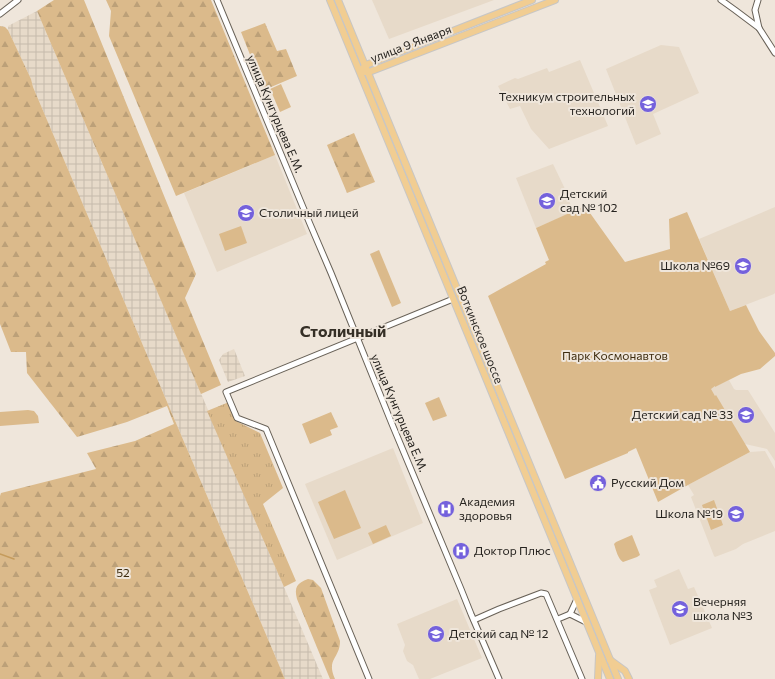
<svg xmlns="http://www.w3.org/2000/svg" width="775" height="679" font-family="Commissioner,sans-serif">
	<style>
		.built { fill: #e7dac9 }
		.industrial { fill: url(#industrial-grid) }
		.grass { fill: url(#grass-tufts) }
		.forest { fill: url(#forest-firs) }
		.green { fill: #dbba8b }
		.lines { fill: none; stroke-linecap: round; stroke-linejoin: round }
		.stream { stroke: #c59b5c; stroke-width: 1.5 }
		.minor-casing { stroke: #686157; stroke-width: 7 }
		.major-casing { stroke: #c7c6c5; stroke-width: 8 }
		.minor { stroke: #fff; stroke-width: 5 }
		.major { stroke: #f1cd92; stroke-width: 6 }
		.labels { text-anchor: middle; stroke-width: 4; stroke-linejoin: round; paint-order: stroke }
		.street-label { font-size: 12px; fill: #26231f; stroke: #efe6db }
		.poi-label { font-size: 12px; fill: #26231f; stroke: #efe6db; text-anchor: start }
		.park-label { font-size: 12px; fill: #3e2c0f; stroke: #efe6db }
		.district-label { font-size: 16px; font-weight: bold; fill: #352f26; stroke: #efe6db }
	</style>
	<defs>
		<pattern id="industrial-grid" width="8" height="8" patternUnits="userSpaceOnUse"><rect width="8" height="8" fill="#e7dac9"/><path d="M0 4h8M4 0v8" fill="none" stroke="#c6bbac"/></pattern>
		<pattern id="grass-tufts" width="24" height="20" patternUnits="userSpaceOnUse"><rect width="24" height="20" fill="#dbba8b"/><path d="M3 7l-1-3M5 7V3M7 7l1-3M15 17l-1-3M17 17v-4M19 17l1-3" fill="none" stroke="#bca078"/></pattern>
		<pattern id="forest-firs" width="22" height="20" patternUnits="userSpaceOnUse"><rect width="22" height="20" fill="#dbba8b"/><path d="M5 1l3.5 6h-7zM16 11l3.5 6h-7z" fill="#bca078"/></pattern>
	</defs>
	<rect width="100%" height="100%" fill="#efe6db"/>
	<g class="built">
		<path d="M372,0H494L389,39Z"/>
		<path d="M661,45L679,47L699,93L653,114L661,134L636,145L606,69Z"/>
		<path d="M580,60L608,126L549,149L531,129L520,106L510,109L498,86L515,78L518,79L547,68L549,72Z"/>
		<path d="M275,155L307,234L217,272L184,193Z"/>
		<path d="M553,164L565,189L573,212L536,228L516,178Z"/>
		<path d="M775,207V293L774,294L730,311L699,239Z"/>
		<path d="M729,380L734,389L736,390H748L775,433V461L767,449L745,444L716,396H715L710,389L715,386H716Z"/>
		<path d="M393,448L423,523L337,560L305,484Z"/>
		<path d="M765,451L775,469V531L743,544L736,549L715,557L714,556L691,497L694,495L688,485L750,452Z"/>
		<path d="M679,569L688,589L694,587L712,628L670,645L649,590L657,587L654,580Z"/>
		<path d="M457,599L482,658L430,679H419L413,665L407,661L403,651L405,645L397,624Z"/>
	</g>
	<g class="industrial">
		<path d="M37,11L284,587L323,679H285L33,87L31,79L8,30V26Z"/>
		<path d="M234,349L245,376L228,382L219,360L223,354Z"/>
	</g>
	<path class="grass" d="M229,402L236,421L260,433L283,488L263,504L296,581L284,587L207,411Z"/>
	<g class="forest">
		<path d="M54,0H84L196,274L185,298L221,385L201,394L37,11Z"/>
		<path d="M106,0H211L275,155L176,196L109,36L111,11Z"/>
		<path d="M265,23L277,51L286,49L297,76L264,90L241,32Z"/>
		<path d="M0,26L5,27L8,30L31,79L33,87L285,679H0V496L1,493L96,469L87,453L135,441L174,424L167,406L127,422L77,437L27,373L26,352H11L0,324Z"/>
		<path d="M354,133L375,182L347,193L327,145Z"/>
		<path d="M308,579L313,580L321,588L340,641C340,659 326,658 335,679H330L297,599C294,587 297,583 308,579Z"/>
	</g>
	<g class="green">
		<path d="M281,84L291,107L280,112L270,89Z"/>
		<path d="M585,206L625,262L670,249L669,219L687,212L730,311L746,305L759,331L775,353V356L760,369L741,374L715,387V386L711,389L715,396L716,395L750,452L688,485L658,502L636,448L628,452V453L565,479L488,296L546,264L545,262L549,260L536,228Z"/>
		<path d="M241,226L247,243L225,251L219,234Z"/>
		<path d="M379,250L401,303L392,307L370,254Z"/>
		<path d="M439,397L447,416L433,421L425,403Z"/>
		<path d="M28,410L34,411L38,416L39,423L0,426V412Z"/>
		<path d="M331,412L338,427L330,430L332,435L310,444L302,424Z"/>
		<path d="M345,490L361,528L334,539L318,502Z"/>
		<path d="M714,500L723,525L711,530L702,505Z"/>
		<path d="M386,525L391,536L373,544L368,533Z"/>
		<path d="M632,535L640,555L637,557L623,562C618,559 616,550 614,544L616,542Z"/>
	</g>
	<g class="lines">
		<path class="stream" d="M0,554L14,559"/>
		<g class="minor-casing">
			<g id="minor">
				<path d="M217,0L310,224L331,273L392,424L461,589L471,614L499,679"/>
				<path d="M721,0L735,10L759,28L775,53"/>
				<path d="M758,0L755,10L759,28"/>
				<path d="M0,14L18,0"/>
				<path d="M570,614L577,599"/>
				<path d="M558,619L570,614L586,622"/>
				<path d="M474,620L499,609L541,593L546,594L582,679"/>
				<path d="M369,679L266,429L237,418L226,392L453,299"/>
			</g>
		</g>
		<g class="major-casing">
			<g id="major">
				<path d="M330,0L610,679"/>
				<path d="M338,0L618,679"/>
				<path d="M363,68L366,65L532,0"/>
				<path d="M365,72H369L555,0"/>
				<path d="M610,660L625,671L629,679"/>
				<path d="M598,679L599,656"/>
			</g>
		</g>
		<use href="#minor" class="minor"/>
		<use href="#major" class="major"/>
	</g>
	<defs>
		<g id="university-disc" transform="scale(0.9)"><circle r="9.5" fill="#7461dc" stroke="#efe6db"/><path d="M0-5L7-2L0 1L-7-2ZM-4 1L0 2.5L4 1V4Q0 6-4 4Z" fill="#fff"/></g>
		<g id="school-disc" transform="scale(0.9)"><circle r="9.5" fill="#7461dc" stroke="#efe6db"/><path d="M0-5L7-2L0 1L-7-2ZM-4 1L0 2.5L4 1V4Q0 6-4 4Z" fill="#fff"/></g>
		<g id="civic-disc" transform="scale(0.9)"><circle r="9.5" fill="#7461dc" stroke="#efe6db"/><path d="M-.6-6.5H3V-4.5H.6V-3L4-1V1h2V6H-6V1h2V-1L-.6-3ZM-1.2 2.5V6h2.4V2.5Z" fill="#fff"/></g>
		<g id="hospital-disc" transform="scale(0.9)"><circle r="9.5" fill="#7461dc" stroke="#efe6db"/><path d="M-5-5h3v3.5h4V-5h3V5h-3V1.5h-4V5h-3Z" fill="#fff"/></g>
	</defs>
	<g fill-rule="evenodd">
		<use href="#university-disc" x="648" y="104"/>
		<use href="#school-disc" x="547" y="201"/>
		<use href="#school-disc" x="246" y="213"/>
		<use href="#school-disc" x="743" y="266"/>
		<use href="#school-disc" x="746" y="415"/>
		<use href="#civic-disc" x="598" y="483"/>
		<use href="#hospital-disc" x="446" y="509"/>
		<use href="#school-disc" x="736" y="514"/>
		<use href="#hospital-disc" x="461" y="551"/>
		<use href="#school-disc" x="680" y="609"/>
		<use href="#school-disc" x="436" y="634"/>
	</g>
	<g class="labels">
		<g class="street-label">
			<text transform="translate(411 44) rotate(-21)" y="4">улица 9 Января</text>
			<text transform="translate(275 114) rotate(67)" y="4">улица Кунгурцева Е.М.</text>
			<text transform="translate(480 335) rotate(68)" y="4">Воткинское шоссе</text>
			<text transform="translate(399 413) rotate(67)" y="4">улица Кунгурцева Е.М.</text>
		</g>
		<g class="poi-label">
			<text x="635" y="101" text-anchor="end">Техникум строительных<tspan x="635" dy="14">технологий</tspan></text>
			<text x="560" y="198">Детский<tspan x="560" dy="14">сад № 102</tspan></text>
			<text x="259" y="217">Столичный лицей</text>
			<text x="730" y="270" text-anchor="end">Школа №69</text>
			<text x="733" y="419" text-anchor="end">Детский сад № 33</text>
			<text x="611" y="487">Русский Дом</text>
			<text x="459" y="506">Академия<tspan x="459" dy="14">здоровья</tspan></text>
			<text x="723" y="518" text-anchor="end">Школа №19</text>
			<text x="474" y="555">Доктор Плюс</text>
			<text x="693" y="606">Вечерняя<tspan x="693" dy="14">школа №3</tspan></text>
			<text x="449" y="638">Детский сад № 12</text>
		</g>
		<g class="park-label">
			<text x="615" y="360">Парк Космонавтов</text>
			<text x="123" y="577">52</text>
		</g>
		<g class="district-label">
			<text x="343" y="337">Столичный</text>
		</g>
	</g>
</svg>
